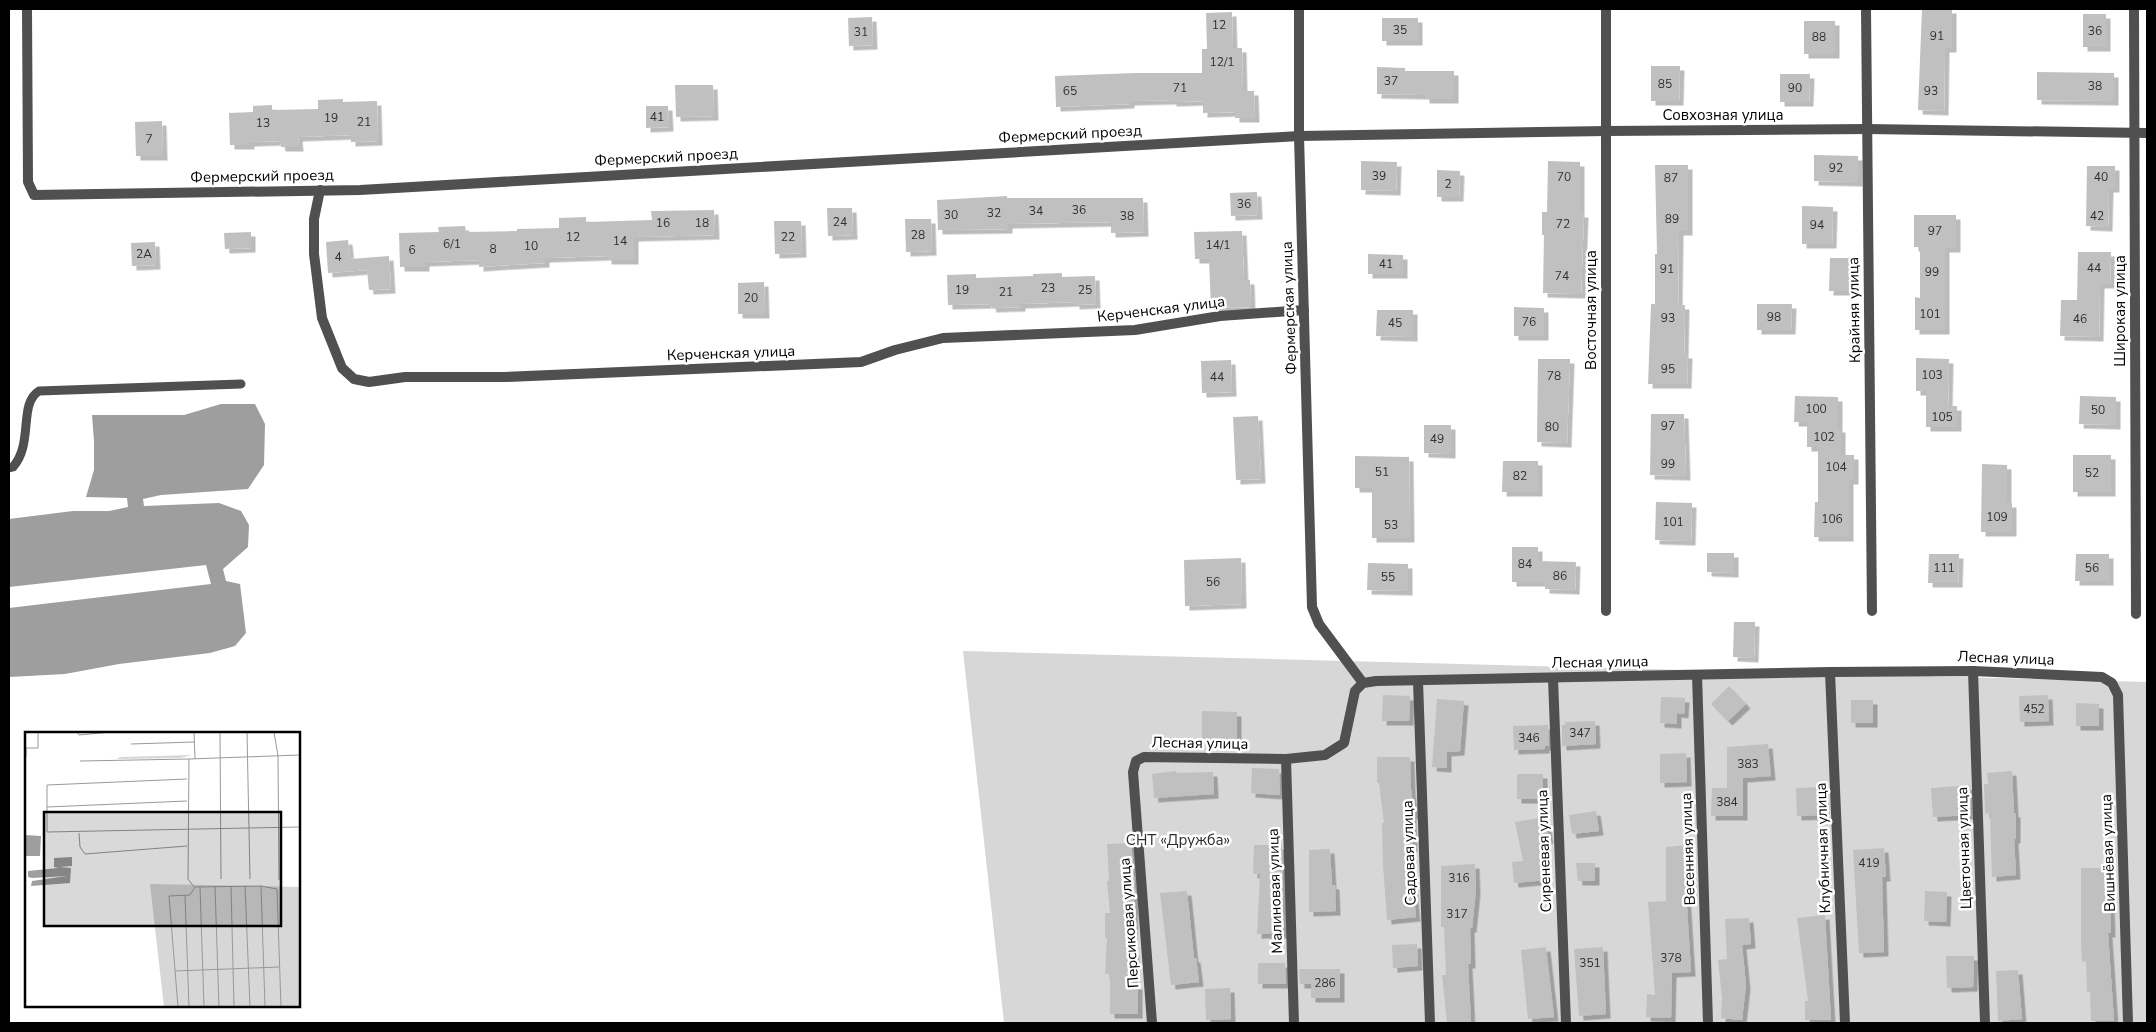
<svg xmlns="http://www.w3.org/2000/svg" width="2156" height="1032" font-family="'Nunito Sans',sans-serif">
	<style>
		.green { fill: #d7d7d7 }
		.water { fill: #9e9e9e }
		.building { fill: #c0c0c0; filter: url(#shadow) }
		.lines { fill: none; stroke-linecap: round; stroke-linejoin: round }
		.service { stroke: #505050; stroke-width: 9 }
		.minor { stroke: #505050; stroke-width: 10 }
		.labels { text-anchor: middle; stroke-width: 5; stroke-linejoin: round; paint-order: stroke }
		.number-label { font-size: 12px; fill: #303030 }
		.street-label { font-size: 15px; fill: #000; stroke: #fff }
		.park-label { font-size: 15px; fill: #2e2e2e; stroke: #fff }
		.inset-road { fill: none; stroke: #999; stroke-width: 1 }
		.view { fill: #000; fill-opacity: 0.15; stroke: #000; stroke-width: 2.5 }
		.inset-edge { fill: none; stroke: #000; stroke-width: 2.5 }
	</style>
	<defs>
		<filter id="shadow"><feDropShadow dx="4.5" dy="4.5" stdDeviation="0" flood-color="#0004"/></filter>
	</defs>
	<rect width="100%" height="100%" fill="#fff"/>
	<path class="green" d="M963,651L2147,682V1023H1004Z"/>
	<path class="water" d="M221,404H255L265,424L264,465L248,489L161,495L143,499L144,506L219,503L241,511L249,525L248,547L223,569L226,581L240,584L246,633L235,646L210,653L119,664L65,674L9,677V608L211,584L206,565L9,587V519L73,511H109L128,507L127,498L86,497L94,470V441L92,415H184Z"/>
	<g class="building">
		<path d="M1922,9H1952V48H1945L1944,111L1918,110Z"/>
		<path d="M1232,12L1233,48H1242L1243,91H1254L1255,118H1235V112L1203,113V101L1172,102V100L1130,101V104L1056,107L1055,76L1136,73H1202V49H1207L1206,13Z"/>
		<rect x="2083" y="14" width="23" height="33"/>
		<path d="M872,17L873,45L849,46L848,18Z"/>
		<rect x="1382" y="18" width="36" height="23"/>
		<rect x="1804" y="21" width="31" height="33"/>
		<path d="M1651,66H1680L1679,101H1651Z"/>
		<path d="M1377,67L1405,68V71H1454V99H1425V95L1377,94Z"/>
		<path d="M2037,72L2114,73V101L2037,100Z"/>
		<path d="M1780,74H1810L1809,102H1780Z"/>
		<path d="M675,85H713L714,116L676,117Z"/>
		<path d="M343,99V102L377,101L378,141L351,142V135L298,137L299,147H281L280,141L250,142V145H230L229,113L253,112V106L272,105V110L318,109V100Z"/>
		<path d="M646,106H668L669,127L646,128Z"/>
		<path d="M162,121L163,156H136L135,122Z"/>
		<path d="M1814,155L1858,156V182L1814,181Z"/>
		<path d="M1361,161L1397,162L1396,191L1361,190Z"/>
		<path d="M1548,161L1580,162V213H1584L1581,294L1543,293L1544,235H1542V212H1547Z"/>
		<path d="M1655,165H1688V231H1679L1678,305H1685L1684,354H1688L1687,384H1648L1651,304H1655V254H1657Z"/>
		<path d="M2087,166H2115V188H2109L2108,227L2086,226Z"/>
		<path d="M1437,170L1460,171L1459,197H1437Z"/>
		<path d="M1257,192L1258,215L1231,216L1230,193Z"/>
		<path d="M1007,196V198H1143L1144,232L1111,233V222L1008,224V229L938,230L937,200Z"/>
		<path d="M1802,206L1833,207L1832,244H1802Z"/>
		<path d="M827,208H852L853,235L828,236Z"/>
		<path d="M714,210L715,235L634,237V260H607V256L545,258V263L479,267V260L425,262V267H400L399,233L439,232L438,227L465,226L466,232L517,231V229L559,228V218L586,217V222L652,220L651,211Z"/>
		<path d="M1914,215H1956V248H1945V330H1915V297L1920,298V247H1914Z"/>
		<path d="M905,219H931L932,251L906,252Z"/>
		<path d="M774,221H801L802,253L775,254Z"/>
		<path d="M1242,231L1244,280H1250L1251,307L1211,308L1209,259H1195L1194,232Z"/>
		<path d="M251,232V248L225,249L224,233Z"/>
		<path d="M348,240L350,259L389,256L391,289L369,290L367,270L328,273L326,242Z"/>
		<path d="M155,242L156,265L132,266L131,243Z"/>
		<path d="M2078,252H2111L2110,284H2100L2099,337L2060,336L2061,300H2077Z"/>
		<path d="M1368,254L1403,255V274H1368Z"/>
		<path d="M1830,258H1856L1855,291H1829Z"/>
		<path d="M1062,273V277L1095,276L1096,304L1075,305V302L1021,304V307L992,308L991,304L948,305L947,275L976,274V278L1033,276V274Z"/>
		<path d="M764,282L765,314H738V283Z"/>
		<path d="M1757,304H1792L1791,330H1757Z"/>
		<path d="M1514,307L1544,308V336H1514Z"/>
		<path d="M1377,310H1413V337L1376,336Z"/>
		<path d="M1916,358L1949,359L1948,406H1957V427H1926V391H1916Z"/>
		<path d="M1538,359H1570L1567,443L1537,442Z"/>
		<path d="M1231,360L1232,392L1202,393L1201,361Z"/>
		<path d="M1795,396L1838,397V428H1841V455H1854V480H1849V537H1814L1815,502H1818V447H1807V422H1794Z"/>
		<path d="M2080,396L2116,397V425L2079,424Z"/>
		<path d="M1651,414H1684L1686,476L1650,475Z"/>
		<path d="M1258,416L1261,479L1236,480L1233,417Z"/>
		<path d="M1424,425H1451V454L1424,453Z"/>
		<rect x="2073" y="455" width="38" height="37"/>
		<path d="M1355,456L1409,457L1410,538H1372V488H1355Z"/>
		<path d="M1503,461H1538V492H1502Z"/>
		<path d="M1982,464L2007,465V503H2012V532H1981Z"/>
		<path d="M1656,502L1692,503L1691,541L1655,540Z"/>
		<path d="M1512,547H1538V561L1576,562L1575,590L1545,589V582H1512Z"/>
		<path d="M1707,553H1734V573L1707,572Z"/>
		<path d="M1929,554H1959L1958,583H1928Z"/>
		<path d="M2076,554H2109V581H2075Z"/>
		<path d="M1241,558L1242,604L1185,606L1184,560Z"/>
		<path d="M1368,563L1408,564V591L1367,590Z"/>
		<path d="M1734,622H1755L1754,658L1733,657Z"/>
		<path d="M1729,686L1746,704L1728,721L1711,704Z"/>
		<path d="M1383,695L1410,696L1409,721H1382Z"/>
		<path d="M2048,695L2049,721L2020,722L2019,696Z"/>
		<path d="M1661,697L1685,698L1684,714L1677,713V724L1660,723Z"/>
		<path d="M1437,699L1464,701L1460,751L1447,752V768L1432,767Z"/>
		<rect x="1851" y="700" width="22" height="23"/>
		<path d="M2076,703L2099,704V726H2076Z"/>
		<path d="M1202,711L1237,712V740L1202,739Z"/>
		<path d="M1595,721L1596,744L1562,746V725H1565V722Z"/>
		<path d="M1548,725L1549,746H1545V749L1514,750L1513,726Z"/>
		<path d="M1768,744L1771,776L1743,778V816H1711L1712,788H1727V747Z"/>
		<path d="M1686,753L1687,782L1660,783V754Z"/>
		<path d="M1377,757H1410L1411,789L1414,814L1412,815L1413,848H1409L1416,917L1387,920L1383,865L1382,823H1384L1379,783H1377Z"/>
		<path d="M1252,768L1279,769L1280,795L1251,793Z"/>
		<path d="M1176,771L1177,773L1213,772L1214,794L1154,798L1152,774Z"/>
		<path d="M2012,771L2014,813H2016V839H2014L2016,875L1992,877L1990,813L1985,814L1984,784H1988L1987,773Z"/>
		<rect x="1517" y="774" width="26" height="25"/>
		<path d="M1970,785L1971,815L1933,817L1931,788Z"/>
		<path d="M1824,787L1825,815L1797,816L1796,788Z"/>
		<path d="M1596,811L1599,831L1572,834L1569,815Z"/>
		<path d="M1545,817L1549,839L1541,840L1546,880L1514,883L1512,862L1523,861L1515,822Z"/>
		<path d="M1131,843L1136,899H1134L1133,950L1135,951L1133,985H1138V1014H1110V974H1105L1107,938H1105V913H1110L1107,881H1109L1107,844Z"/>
		<path d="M1254,845H1282L1283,934H1257L1260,874H1253Z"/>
		<path d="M1688,845L1689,891H1686L1691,972L1672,973L1671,1018L1646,1017L1647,994L1655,995L1648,902L1666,901V847Z"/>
		<path d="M1884,848L1886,877H1882L1884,952L1859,953L1853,850Z"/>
		<path d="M1330,849L1332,885H1335L1336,911L1309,912V850Z"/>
		<path d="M1576,863H1595V881H1578Z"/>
		<path d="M1475,864L1476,890L1472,928H1470L1471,964H1468L1471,1023H1447L1442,975H1446L1444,927H1441V866Z"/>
		<path d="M2081,868H2109L2111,933H2108L2114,1021H2091L2090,992H2087L2086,961L2082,962L2081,942Z"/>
		<path d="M1187,891L1194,958H1196L1199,982L1171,985L1160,893Z"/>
		<path d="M1925,891L1947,892L1946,922L1924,921Z"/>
		<path d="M1825,915L1831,1020H1805V1001H1808L1797,918Z"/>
		<path d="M1749,918L1751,944L1742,945L1746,985L1742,1020L1721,1018L1722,998L1718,960L1727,959L1725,919Z"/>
		<path d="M1417,944L1418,966L1393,968L1392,945Z"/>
		<path d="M1546,947L1554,1017L1528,1019L1521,950Z"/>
		<path d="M1603,947L1606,1014L1579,1016L1574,949Z"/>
		<path d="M1946,956H1974L1973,987L1947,988Z"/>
		<path d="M1258,963H1285L1286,984H1258Z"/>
		<path d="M1299,969H1340V998H1311V984H1300Z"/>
		<path d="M2018,970L2022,1019L1998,1021L1996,971Z"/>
		<path d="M1230,988L1231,1019L1206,1020L1205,989Z"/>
	</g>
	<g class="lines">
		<path class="service" d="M9,468L13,467C34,443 18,404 39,391L241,384"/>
		<g class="minor">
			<path d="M27,9L28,182L34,195L360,190L1299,136L1607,131L1867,129L2147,133"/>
			<path d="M1299,9V136L1312,607L1319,624L1363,683"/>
			<path d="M1866,9L1872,611"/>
			<path d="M2134,9L2136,614"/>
			<path d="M320,190L314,219V254L322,318L342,368L354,379L369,382L405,377H505L861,362L895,350L943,338L1135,330L1220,316L1304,310"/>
			<path d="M1606,611V9"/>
			<path d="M1973,671L1985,1023"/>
			<path d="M1830,672L1845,1023"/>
			<path d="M1697,675L1708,1023"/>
			<path d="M1553,678L1566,1023"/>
			<path d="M1418,681L1430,1023"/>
			<path d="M1286,759L1294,1023"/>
			<path d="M1152,1023L1133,772L1136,761L1144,757L1286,759L1325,755L1344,743L1355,691L1363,683L1376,681L1830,672L1973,671L2102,677L2112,683L2118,695L2128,1023"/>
		</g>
	</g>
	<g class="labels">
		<g class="number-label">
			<text x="1219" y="29">12</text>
			<text x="1400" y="34">35</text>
			<text x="2095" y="35">36</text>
			<text x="861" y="36">31</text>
			<text x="1937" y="40">91</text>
			<text x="1819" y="41">88</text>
			<text x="1222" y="66">12/1</text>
			<text x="1391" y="85">37</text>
			<text x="1665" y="88">85</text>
			<text x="2095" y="90">38</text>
			<text x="1180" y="92">71</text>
			<text x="1795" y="92">90</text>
			<text x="1070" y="95">65</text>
			<text x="1931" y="95">93</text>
			<text x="657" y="121">41</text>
			<text x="331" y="122">19</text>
			<text x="364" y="126">21</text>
			<text x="263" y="127">13</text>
			<text x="149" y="143">7</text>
			<text x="1836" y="172">92</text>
			<text x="1379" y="180">39</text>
			<text x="1564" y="181">70</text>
			<text x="2101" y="181">40</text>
			<text x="1671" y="182">87</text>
			<text x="1448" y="188">2</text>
			<text x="1244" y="208">36</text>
			<text x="1079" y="214">36</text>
			<text x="1036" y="215">34</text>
			<text x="994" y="217">32</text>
			<text x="951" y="219">30</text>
			<text x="1127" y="220">38</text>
			<text x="2097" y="220">42</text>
			<text x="1672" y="223">89</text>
			<text x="840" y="226">24</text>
			<text x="663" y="227">16</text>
			<text x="702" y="227">18</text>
			<text x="1563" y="228">72</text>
			<text x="1817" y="229">94</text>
			<text x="1935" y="235">97</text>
			<text x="918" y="239">28</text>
			<text x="573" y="241">12</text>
			<text x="788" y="241">22</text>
			<text x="620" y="245">14</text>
			<text x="452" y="248">6/1</text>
			<text x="1218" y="249">14/1</text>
			<text x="531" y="250">10</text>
			<text x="493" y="253">8</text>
			<text x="412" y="254">6</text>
			<text x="144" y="258">2А</text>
			<text x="338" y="261">4</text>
			<text x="1386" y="268">41</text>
			<text x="2094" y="272">44</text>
			<text x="1667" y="273">91</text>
			<text x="1932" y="276">99</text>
			<text x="1562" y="280">74</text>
			<text x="1048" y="292">23</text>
			<text x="962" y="294">19</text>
			<text x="1085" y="294">25</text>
			<text x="1006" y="296">21</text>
			<text x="751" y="302">20</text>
			<text x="1930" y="318">101</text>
			<text x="1774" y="321">98</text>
			<text x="1668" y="322">93</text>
			<text x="2080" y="323">46</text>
			<text x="1529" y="326">76</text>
			<text x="1395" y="327">45</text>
			<text x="1668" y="373">95</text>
			<text x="1932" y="379">103</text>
			<text x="1554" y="380">78</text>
			<text x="1217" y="381">44</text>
			<text x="1816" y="413">100</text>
			<text x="2098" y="414">50</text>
			<text x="1942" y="421">105</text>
			<text x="1668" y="430">97</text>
			<text x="1552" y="431">80</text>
			<text x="1824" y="441">102</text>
			<text x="1437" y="443">49</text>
			<text x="1668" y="468">99</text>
			<text x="1836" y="471">104</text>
			<text x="1382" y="476">51</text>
			<text x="2092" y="477">52</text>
			<text x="1520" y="480">82</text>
			<text x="1997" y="521">109</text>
			<text x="1832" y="523">106</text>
			<text x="1673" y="526">101</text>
			<text x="1391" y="529">53</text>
			<text x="1525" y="568">84</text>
			<text x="1944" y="572">111</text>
			<text x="2092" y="572">56</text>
			<text x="1560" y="580">86</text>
			<text x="1388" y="581">55</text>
			<text x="1213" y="586">56</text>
			<text x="2034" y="713">452</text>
			<text x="1580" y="737">347</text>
			<text x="1529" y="742">346</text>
			<text x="1748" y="768">383</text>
			<text x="1727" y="806">384</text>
			<text x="1869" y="867">419</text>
			<text x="1459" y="882">316</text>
			<text x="1457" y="918">317</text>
			<text x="1671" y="962">378</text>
			<text x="1590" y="967">351</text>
			<text x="1325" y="987">286</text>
		</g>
		<g class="street-label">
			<text x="1723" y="120">Совхозная улица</text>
			<text transform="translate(1070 134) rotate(-3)" y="5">Фермерский проезд</text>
			<text transform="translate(666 157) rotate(-3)" y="5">Фермерский проезд</text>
			<text transform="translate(262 176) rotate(-1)" y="5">Фермерский проезд</text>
			<text transform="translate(1289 308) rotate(-92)" y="5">Фермерская улица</text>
			<text transform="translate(1161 309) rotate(-7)" y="5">Керченская улица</text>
			<text transform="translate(1591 310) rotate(-90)" y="5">Восточная улица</text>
			<text transform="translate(1854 310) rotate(-91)" y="5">Крайняя улица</text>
			<text transform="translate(2120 311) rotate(-90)" y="5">Широкая улица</text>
			<text transform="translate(731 353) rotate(-2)" y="5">Керченская улица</text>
			<text transform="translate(2006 658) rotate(2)" y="5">Лесная улица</text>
			<text transform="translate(1600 662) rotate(-1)" y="5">Лесная улица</text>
			<text transform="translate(1200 743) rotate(1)" y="5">Лесная улица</text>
			<text transform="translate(1823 848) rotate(-92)" y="5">Клубничная улица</text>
			<text transform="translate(1964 848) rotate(-92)" y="5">Цветочная улица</text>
			<text transform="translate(1688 849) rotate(-92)" y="5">Весенняя улица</text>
			<text transform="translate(1544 851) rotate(-92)" y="5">Сиреневая улица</text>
			<text transform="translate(1409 853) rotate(-92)" y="5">Садовая улица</text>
			<text transform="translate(2108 853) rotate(-92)" y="5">Вишнёвая улица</text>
			<text transform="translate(1275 891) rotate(-92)" y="5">Малиновая улица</text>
			<text transform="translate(1129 923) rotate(-94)" y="5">Персиковая улица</text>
		</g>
		<g class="park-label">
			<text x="1178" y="845">СНТ «Дружба»</text>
		</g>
	</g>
	<g transform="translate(25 732)">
		<rect width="275" height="275" fill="#fff"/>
		<path d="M167,23L155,26L92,27L95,25ZM125,152L275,155V275H139Z" fill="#d7d7d7"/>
		<path d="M0,103L16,104L15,124H0ZM47,125V134L35,135L46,136L45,151L6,154L7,149L42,144L7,146L3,145V139L33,136L29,135V126Z" fill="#9e9e9e"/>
		<path class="inset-road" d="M52,0L54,3L86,0M169,0L170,27M195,0L196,147M222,0L225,147M249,0L253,24L254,148M106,12L169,10M1,25V16H13V0M55,29L164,27M162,47L22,53V100L275,95M22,75L162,69M54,101L55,115L60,122L162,114M206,154L209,275M220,154L225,275M236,154L240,275M169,155L163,147L164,27L275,23M175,155L179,275M190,155L194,275M160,164L164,275M150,239L254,235M153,275L144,164L165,163L170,155L236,154L252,157L256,275"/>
		<path class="view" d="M19,80H256V194H19Z"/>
		<rect width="275" height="275" class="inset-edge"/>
	</g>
	<rect width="2156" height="1032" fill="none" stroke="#000000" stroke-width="20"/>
</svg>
